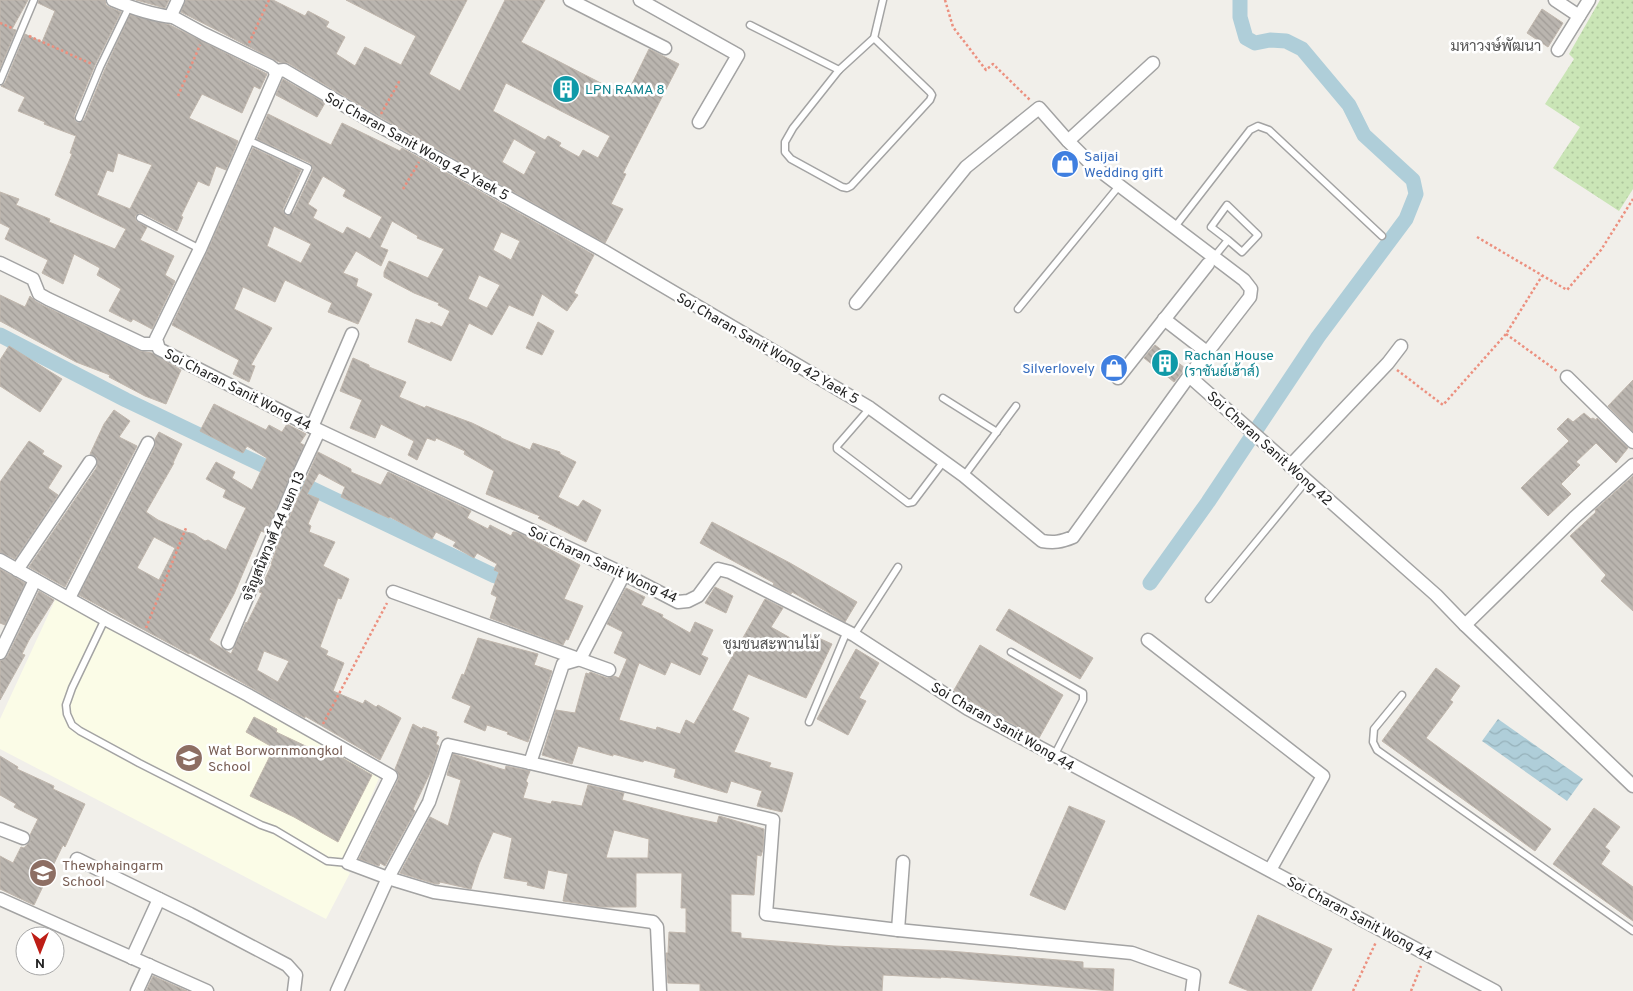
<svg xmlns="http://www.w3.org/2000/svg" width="1633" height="991" font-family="Overpass,Sarabun,sans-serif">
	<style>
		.education { fill: #fbfce7 }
		.grass { fill: url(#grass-dots) }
		.water { fill: url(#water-waves) }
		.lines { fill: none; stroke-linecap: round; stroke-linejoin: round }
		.canal { stroke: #afced9; stroke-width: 15 }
		.building { fill: url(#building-back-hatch); stroke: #c1b7ad; fill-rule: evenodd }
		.service-casing { stroke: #a3a3a3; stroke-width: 9 }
		.minor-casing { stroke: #a3a3a3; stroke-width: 15 }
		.path { stroke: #ec907f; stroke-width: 2.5; stroke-dasharray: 2.5 2.5; stroke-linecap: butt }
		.service { stroke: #fff; stroke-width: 6 }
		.minor { stroke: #fff; stroke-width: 12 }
		.labels { text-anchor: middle; stroke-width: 5; stroke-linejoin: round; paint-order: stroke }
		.culture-label { font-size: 14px; fill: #0d838f; stroke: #fff; text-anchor: start }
		.street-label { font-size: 14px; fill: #222; stroke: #fff }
		.shop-label { font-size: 14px; fill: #366cbe; stroke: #fff; text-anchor: start }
		.education-label { font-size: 14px; fill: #785e54; stroke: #fff; text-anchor: start }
		.neighbourhood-label { font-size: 15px; fill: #555; stroke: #fff }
	</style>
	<defs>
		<pattern id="grass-dots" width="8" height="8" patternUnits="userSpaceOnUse" patternTransform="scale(1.25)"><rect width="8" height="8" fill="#cae5b6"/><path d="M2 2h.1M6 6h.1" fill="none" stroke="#adc49c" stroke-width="1.8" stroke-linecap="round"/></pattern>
		<pattern id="water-waves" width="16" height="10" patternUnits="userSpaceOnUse" patternTransform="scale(1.25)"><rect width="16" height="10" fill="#afced9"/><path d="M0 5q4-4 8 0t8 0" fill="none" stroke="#96b1ba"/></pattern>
		<pattern id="building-back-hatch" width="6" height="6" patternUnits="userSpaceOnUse" patternTransform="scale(1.25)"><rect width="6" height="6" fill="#bab5af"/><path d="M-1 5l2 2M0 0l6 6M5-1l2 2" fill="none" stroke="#a09b96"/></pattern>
	</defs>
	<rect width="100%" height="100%" fill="#f1efea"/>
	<path class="education" d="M56,598L377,767L379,778L341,868L350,873L326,919L0,749V719Z"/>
	<path class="grass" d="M1600,0H1633V189L1619,211L1553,168L1580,127L1545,104L1574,59L1569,54Z"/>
	<path class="water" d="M1498,719L1583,779L1567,801L1482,741Z"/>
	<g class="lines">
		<g class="canal">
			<path d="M0,335L126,400L495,576"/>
			<path d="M1150,583L1208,502L1318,337L1406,219L1416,194L1413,180L1364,135L1349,105L1302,49L1286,41L1270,40L1255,43L1246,38L1240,17V0"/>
		</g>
	</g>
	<g class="building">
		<path d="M0,0H28L12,29L16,30L0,68Z"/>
		<path d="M39,0H105L106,5L109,7L121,12L95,65L74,116L75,121L78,123L84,120L105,69L130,15L170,25L267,74L260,89L254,86L242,113L202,94L189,118L238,141L226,170L216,166L209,186L198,181L181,216L183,217L177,231L142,213L138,214L135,216L136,221L147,227L140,240L174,256L165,275L175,281L152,329L133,319L131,322L109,311L121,289L97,275L100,268L74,254L63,284L42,273L48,260L5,239L10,228L0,223V192L19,199L16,205L50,219L49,222L115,249L126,229L55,195L72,154L70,153L76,136L44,124L45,122L18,111L25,97L1,86L5,83L25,34L42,42L55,11L38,3ZM118,153L152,165L130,209L97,195L107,170L113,172Z"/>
		<path d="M136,0H169L165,8Z"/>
		<path d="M186,0H273L305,16L308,11L329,22L326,27L345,37L336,54L355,66L365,47L401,65L416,36L346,0H467L429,74L460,91L505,0H545L521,42L626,96L649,49L679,64L623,173L626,174L611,204L623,209L605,243L380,117L288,63L279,62L181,12ZM506,83L610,136L598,158L583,150L579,157L559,146L561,143L548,136L545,140L493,111ZM514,139L536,152L524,175L502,162Z"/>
		<path d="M1542,9L1563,23L1548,47L1527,33Z"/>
		<path d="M283,79L325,103L317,117L276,95Z"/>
		<path d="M268,114L331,145L342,123L400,151L402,148L594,255L574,293L578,295L567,311L542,294L533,316L509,305L492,335L469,323L451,361L408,342L416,319L430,324L431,322L442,327L450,311L438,305L439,303L414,293L384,277V272L389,261L428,278L444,249L417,238L418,236L392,221L380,247L388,250L381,266L356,251L343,273L358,279L356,286L372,294L358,324L328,312L332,303L285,280L275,302L243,287L234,309L272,328L251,365L255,366L249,382L233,374L239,360L172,325L207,252L253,148L301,170L283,209L284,213L286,216L293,213L313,170L312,166L310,163L257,139ZM323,176L346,190L343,196L382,217L370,239L347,227L343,234L313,218L317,210L308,204ZM274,226L311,244L301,263L267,246ZM501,232L520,241L511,260L493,250ZM479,275L500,285L487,308L468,299Z"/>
		<path d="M0,295L25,307L30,296L35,301L44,306L140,351L152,353L181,370L166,404L145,396L109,377L110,375L76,362L0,321Z"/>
		<path d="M538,322L554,331L542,355L526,348Z"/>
		<path d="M1155,345L1185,368L1174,382L1144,358Z"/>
		<path d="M9,346L62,379L40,412L0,386V360Z"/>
		<path d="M353,358L369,365V367L406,382L399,397L425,408L426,406L472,423L501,437V438L530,450L533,443L560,452V454L576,462L558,497L578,507L583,500L601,510L586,542L538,518L540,516L486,494L494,471L464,454L465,451L436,438L435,441L427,438L417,460L408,455L414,441L381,424L375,438L350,428L362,400L340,391Z"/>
		<path d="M1633,380V431L1608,406Z"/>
		<path d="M214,404L266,430L269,425L282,432L287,424L306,434L300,443L304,445L266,533L261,531L234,594L209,640L231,654L246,622L247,623L262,593L259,592L272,564H271L280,539L318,452L351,469V472L381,485L388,472L471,511L467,518L488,529L490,525L511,536L513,532H517L580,565L564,599L583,606L568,640L566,639L563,645L490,618L497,597L491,594L499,572L494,570L497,564L477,553L474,558L453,546L456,542L436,532L432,539L390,517L389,518L341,497L345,487L319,473L307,494L319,499L308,524L311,526L309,532L335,542L323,566L349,579L341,599L338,598L320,647L328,651L326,655L344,663L333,691L363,704L365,700L376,707L378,705L401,718L380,760L305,716V718L190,653L189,654L79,595L155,447V439L159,432L182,444L173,463H174L146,512L158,520L183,531L194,534L205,541L208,540L226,550L246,508L223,497L226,490L206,479L216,462L235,472L232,478L252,490L267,458L247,446L243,453L200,431ZM154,537L175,548L159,580L137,568ZM264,651L289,661L278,682L257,670Z"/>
		<path d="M114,410L130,421L119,437L137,446L65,587L29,567L97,467V458L90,454L104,424Z"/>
		<path d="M1584,413L1591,419L1593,418L1596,420L1597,418L1628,448L1616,463L1596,443L1576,462L1580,465L1561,484L1571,494L1548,516L1521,488L1569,441L1557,429L1568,418L1573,422Z"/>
		<path d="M29,441L44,451L42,454L62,466L48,488L58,495L15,559L0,552V482Z"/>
		<path d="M1633,476V611L1601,581L1606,575L1570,536L1596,512L1595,510Z"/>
		<path d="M712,522L790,563L857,602L845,622L792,592L791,594L773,585L774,583L700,543Z"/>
		<path d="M0,569L25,583L5,625L0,623Z"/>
		<path d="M715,587L733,596L726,613L705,603Z"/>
		<path d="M626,588L645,597L641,605L663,615L662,617L690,633L695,622L713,630L701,655L708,658L700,675L671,662L665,675L639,663L619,720L656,730L657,727L680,734L686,720L694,724L765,599L783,608L771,627L801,644L807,633L832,644L806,698L748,674L732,710L749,718L734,752L771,763L769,767L793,773L782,812L757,806L762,791L731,781L727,793L674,777L676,769L644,760L643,762L613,754V756L578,746L572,764L542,755L556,710L575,713L586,673L589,674L590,672L607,678L614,676L619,678L627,659L614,653L623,632L607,624Z"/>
		<path d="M39,591L54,600L29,640L22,654L25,655L0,700V661L7,657Z"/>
		<path d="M1009,609L1093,658L1080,679L996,630Z"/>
		<path d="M478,638L538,654L534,665L552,671L528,742L507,734L508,732L487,725L485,731L464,722L471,706L452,698L462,674L464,675Z"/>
		<path d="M980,645L1063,695L1039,738L972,702L954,690Z"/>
		<path d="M856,649L879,663L859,698L866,701L848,735L817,719Z"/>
		<path d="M1436,668L1460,686L1450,700L1453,702L1426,738L1551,829L1535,851L1382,741Z"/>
		<path d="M254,717L277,729L276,732L329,757L332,752L372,775L338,842L294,817L250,796L274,748L246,732Z"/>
		<path d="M413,724L422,729L423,727L437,732L436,736L439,737L436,744L439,746L431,771L413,809L415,811L385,866L380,863L379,866L359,859L398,780L399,775L395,769Z"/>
		<path d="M453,754L505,770L506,766L530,771L526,781L528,783L523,798L551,804L552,801L582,806L588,785L624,793L622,800L684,816L717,823L719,816L764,829L763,849L761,856L757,855L754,895L731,894V932L741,933V938L834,946L949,951L1083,962V968L1114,969L1113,991L941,977V978L883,975L882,991H700V984L668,983L666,953H668L669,932L686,933V908H681L682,873H636V907H601L563,901L568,874L548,870L544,889L527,885L528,882L504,878L512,838L493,832L479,864L471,889L440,882L439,884H436L400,873L430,817L448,826L461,780L447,775ZM614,830L649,839L648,858H606Z"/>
		<path d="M0,756L18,767L17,769L54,786L53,789L85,804L65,847L63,845L34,905L0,889V856L13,863L21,847L24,848L30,841V835L38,819L14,807L16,804L0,795Z"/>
		<path d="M1069,806L1105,821L1065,910L1030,895Z"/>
		<path d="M1594,808L1620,827L1605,847L1610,851L1601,864L1633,887V921L1553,864Z"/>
		<path d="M1258,915L1332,949L1311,991H1249L1229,983Z"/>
		<path d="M153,976L187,991H146Z"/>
	</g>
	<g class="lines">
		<g class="service-casing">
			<g id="service">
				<path d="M750,25L839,70L874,38L883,0"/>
				<path d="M839,70L793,128L785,142V152L791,159L842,187L847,188L851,186L930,100L932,95L930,92L874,38"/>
				<path d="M0,81L34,0"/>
				<path d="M79,118L100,67L129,7"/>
				<path d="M248,140L308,168L288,211"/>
				<path d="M140,218L200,249"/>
				<path d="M1174,228L1250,130L1258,126L1269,130L1382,236"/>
				<path d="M1214,257L1228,240L1211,227L1227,205L1258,235L1242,252L1228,240"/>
				<path d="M1018,309L1119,186"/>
				<path d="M943,398L997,432"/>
				<path d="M870,408L837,446V449L908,503L913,502L944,461"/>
				<path d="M964,476L1016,406"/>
				<path d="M1209,599L1307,480"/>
				<path d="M105,619L72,688L66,705L67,714L72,725L80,731L139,763L261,825L275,830L327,861L348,863"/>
				<path d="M854,635L898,567"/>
				<path d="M1011,652L1083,693V700L1054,756"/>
				<path d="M1402,695L1374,729L1373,742L1377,750L1633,931"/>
				<path d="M809,722L847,631"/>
			</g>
		</g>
		<g class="minor-casing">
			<g id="minor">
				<path d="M113,0C132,8 152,15 173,17"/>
				<path d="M178,0L172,13L173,17L204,34L270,66L274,69L276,75L200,249L156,339L159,349L312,427L624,574L678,602L688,601L698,596L718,569L730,572L854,635L968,709L1495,991"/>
				<path d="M570,0L665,48"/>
				<path d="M640,0L738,55L699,122"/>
				<path d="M1555,0L1579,16"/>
				<path d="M1558,50L1589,0"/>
				<path d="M276,71L284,70L376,124L602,250L870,408L964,476L1042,541C1054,543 1061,542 1073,537L1189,376L1250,297L1251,289L1244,280L1091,164L1068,141L1039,108L966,167L856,303"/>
				<path d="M1068,141L1153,63"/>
				<path d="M0,263L33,279L39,294L48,299L143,344H156"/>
				<path d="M1164,319L1208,353"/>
				<path d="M1189,376L1436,595L1465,625L1633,786"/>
				<path d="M1567,377L1633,442"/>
				<path d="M1118,378L1208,264"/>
				<path d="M312,427L352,334"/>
				<path d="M1290,466L1388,363L1401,346"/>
				<path d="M0,560L105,619L248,695L391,776L348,863L388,878L434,892L653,922L657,927L660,991"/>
				<path d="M17,570L90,462"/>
				<path d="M393,592L609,670"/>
				<path d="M69,598L148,443"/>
				<path d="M1465,625L1574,518L1633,465"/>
				<path d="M1148,640L1323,776L1270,870"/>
				<path d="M228,643L299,474L319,431"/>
				<path d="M0,653L35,580"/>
				<path d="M530,763L563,664L580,659L624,574"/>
				<path d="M0,829L23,838"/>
				<path d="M77,859L190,914L287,965L296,975L294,991"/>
				<path d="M0,899L207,991"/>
				<path d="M898,930L903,862"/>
				<path d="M132,958L159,899"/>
				<path d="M137,991L149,965"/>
				<path d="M337,991L388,878L429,802L448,745L530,763L773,820L766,914L898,930L1132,953L1194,975L1192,991"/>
			</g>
		</g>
		<g class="path">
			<path d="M945,0L953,27L986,70L993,64L1030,100"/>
			<path d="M0,23L12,28"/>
			<path d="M29,36L92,64"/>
			<path d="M249,43L269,0"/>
			<path d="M178,96L200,45"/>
			<path d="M381,114L400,80"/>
			<path d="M403,189L419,162"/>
			<path d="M1477,237L1567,290L1601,250L1633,199"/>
			<path d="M1506,334L1557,371"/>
			<path d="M1397,370L1443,405L1506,334L1542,276"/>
			<path d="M146,628L186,528"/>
			<path d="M323,724L387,603"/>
			<path d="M1353,991L1376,942"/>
			<path d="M1411,991L1421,966"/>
		</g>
		<use href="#service" class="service"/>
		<use href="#minor" class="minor"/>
	</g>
	<defs>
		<g id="building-disc" transform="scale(1.4375)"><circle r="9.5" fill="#0f9aa8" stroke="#fff"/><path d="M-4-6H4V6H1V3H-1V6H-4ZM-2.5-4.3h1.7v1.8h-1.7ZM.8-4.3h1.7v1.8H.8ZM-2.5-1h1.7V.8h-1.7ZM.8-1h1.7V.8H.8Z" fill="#fff"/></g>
		<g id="shop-disc" transform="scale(1.4375)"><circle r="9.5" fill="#3f7fe0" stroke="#fff"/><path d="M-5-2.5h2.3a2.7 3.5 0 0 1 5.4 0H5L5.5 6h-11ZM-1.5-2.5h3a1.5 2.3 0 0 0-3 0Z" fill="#fff"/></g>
		<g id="school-disc" transform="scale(1.4375)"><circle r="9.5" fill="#8d6e63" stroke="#fff"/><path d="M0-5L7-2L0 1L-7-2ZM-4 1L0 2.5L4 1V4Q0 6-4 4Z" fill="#fff"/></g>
	</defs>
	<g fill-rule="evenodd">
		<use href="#building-disc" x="566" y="89"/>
		<use href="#shop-disc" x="1065" y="164"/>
		<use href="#building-disc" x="1165" y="363"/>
		<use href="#shop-disc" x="1114" y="368"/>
		<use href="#school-disc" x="189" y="758"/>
		<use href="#school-disc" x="43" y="873"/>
	</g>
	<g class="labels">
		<g class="culture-label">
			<text x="585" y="94">LPN RAMA 8</text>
			<text x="1184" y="360">Rachan House<tspan x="1184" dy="16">(ราชันย์เฮ้าส์)</tspan></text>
		</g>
		<g class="street-label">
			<text transform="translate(417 146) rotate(29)" y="5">Soi Charan Sanit Wong 42 Yaek 5</text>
			<text transform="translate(768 348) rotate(30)" y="5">Soi Charan Sanit Wong 42 Yaek 5</text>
			<text transform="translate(238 389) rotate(27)" y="5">Soi Charan Sanit Wong 44</text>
			<text transform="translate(1270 448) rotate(42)" y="5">Soi Charan Sanit Wong 42</text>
			<text transform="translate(273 536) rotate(-67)" y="5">จริญสนิทวงศ์ 44 แยก 13</text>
			<text transform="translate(603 564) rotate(25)" y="5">Soi Charan Sanit Wong 44</text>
			<text transform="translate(1003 726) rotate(30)" y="5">Soi Charan Sanit Wong 44</text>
			<text transform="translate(1360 918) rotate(28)" y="5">Soi Charan Sanit Wong 44</text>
		</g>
		<g class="shop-label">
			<text x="1084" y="161">Saijai<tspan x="1084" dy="16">Wedding gift</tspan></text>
			<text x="1095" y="373" text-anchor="end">Silverlovely</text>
		</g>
		<g class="education-label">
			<text x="208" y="755">Wat Borwornmongkol<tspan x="208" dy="16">School</tspan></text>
			<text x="62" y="870">Thewphaingarm<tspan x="62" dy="16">School</tspan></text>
		</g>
		<g class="neighbourhood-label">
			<text x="1496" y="51">มหาวงษ์พัฒนา</text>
			<text x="771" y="649">ชุมชนสะพานไม้</text>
		</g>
	</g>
	<g transform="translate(40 951) rotate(180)"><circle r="24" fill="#ffffff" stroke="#a7a7a7"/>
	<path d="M0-4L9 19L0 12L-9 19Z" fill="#be1e16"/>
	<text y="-8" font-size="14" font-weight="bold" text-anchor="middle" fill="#222222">N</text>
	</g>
</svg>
